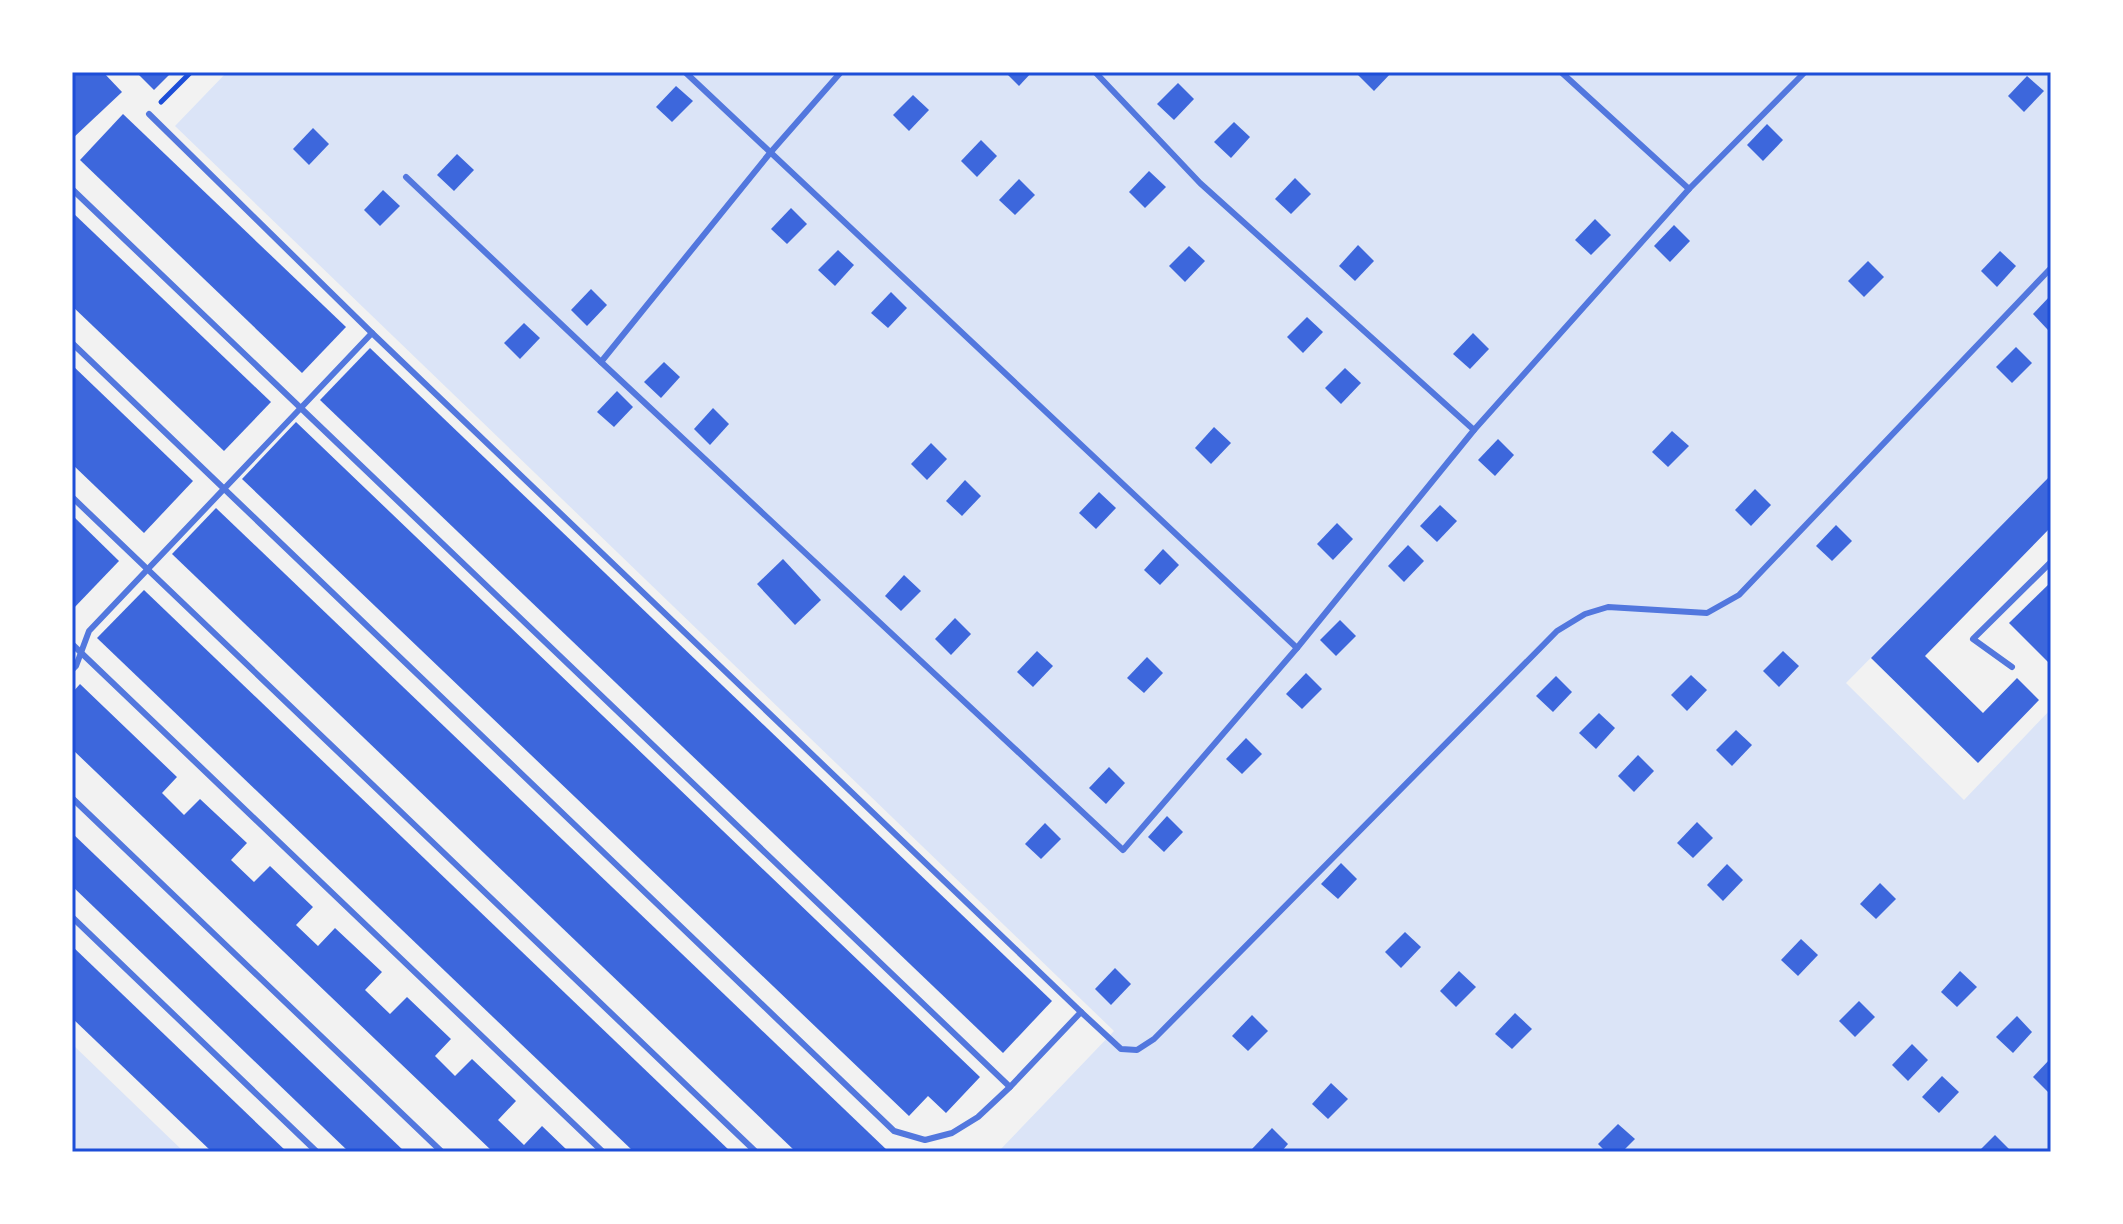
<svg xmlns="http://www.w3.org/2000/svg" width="2123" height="1224" font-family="'Sofia Sans Condensed',sans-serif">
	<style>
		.green { fill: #dbe4f7 }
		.building { fill: #3d67dc }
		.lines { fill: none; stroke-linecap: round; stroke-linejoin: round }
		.path { stroke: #1d4ed8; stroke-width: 5 }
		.service { stroke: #5277de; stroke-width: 6 }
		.neatline { fill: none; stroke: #1d4ed8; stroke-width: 3 }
	</style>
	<rect width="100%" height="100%" fill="#f2f2f2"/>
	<g class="green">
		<path d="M227,72H2051V475L1846,683L1964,800L2051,709V1152H998L1114,1031L175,126Z"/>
		<path d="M72,1044L184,1152H72Z"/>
	</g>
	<g class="building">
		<path d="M72,72H103L122,92L72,139Z"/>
		<path d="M136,72H172L154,90Z"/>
		<path d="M1005,72H1032L1019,86Z"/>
		<path d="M1361,72H1392L1374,91L1358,75Z"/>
		<path d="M2027,76L2044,91L2024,112L2008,96Z"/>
		<path d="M1178,83L1194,99L1174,120L1157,104Z"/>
		<path d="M676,86L693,101L672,122L656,107Z"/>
		<path d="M913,95L929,110L909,131L893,115Z"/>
		<path d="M123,114L346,327L302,373L80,160Z"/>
		<path d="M1234,122L1250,137L1231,158L1214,142Z"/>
		<path d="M1767,124L1783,140L1763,161L1747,145Z"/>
		<path d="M313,128L329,144L309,165L293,149Z"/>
		<path d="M981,140L997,156L977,177L961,161Z"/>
		<path d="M457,154L474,170L454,191L437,175Z"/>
		<path d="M1149,171L1166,187L1145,208L1129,192Z"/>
		<path d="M1295,178L1311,194L1291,214L1275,199Z"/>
		<path d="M1019,179L1035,195L1015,215L999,200Z"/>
		<path d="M383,190L400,206L380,226L364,210Z"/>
		<path d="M791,208L807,224L787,244L771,229Z"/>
		<path d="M72,212L271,402L224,451L72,306Z"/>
		<path d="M1595,219L1611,235L1591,255L1575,240Z"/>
		<path d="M1674,225L1690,241L1670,262L1654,246Z"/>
		<path d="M1358,245L1374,261L1355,281L1339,266Z"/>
		<path d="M1189,246L1205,261L1185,282L1169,266Z"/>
		<path d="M838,250L854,265L835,286L818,270Z"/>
		<path d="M2000,251L2016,266L1997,287L1981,271Z"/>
		<path d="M1868,261L1884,277L1864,297L1848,281Z"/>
		<path d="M591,289L607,305L587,326L571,310Z"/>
		<path d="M891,292L907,308L888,328L871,313Z"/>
		<path d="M2051,295V327L2048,330L2033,314Z"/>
		<path d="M1307,317L1323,332L1303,353L1287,337Z"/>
		<path d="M524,323L540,338L520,359L504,343Z"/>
		<path d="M1473,333L1489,349L1470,369L1453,354Z"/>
		<path d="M2016,347L2032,363L2012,383L1996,367Z"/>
		<path d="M370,348L1052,1001L1003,1053L320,400Z"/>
		<path d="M664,362L680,377L661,398L644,382Z"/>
		<path d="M72,365L193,481L144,533L72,464Z"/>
		<path d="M1345,368L1361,383L1341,404L1325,388Z"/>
		<path d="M617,391L633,407L614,427L597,412Z"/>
		<path d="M713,408L729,424L710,445L694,429Z"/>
		<path d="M296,422L980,1077L946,1113L928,1096L909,1116L242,479Z"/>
		<path d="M1214,427L1231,443L1211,464L1195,448Z"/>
		<path d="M1672,431L1689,446L1668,467L1652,452Z"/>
		<path d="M1498,439L1514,455L1495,476L1478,460Z"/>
		<path d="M931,443L947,459L927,480L911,464Z"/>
		<path d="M2051,475V527L1925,656L1983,713L2017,678L2039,700L1978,763L1871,658Z"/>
		<path d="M965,480L981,496L962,516L946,501Z"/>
		<path d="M1755,489L1771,505L1751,526L1735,510Z"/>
		<path d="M1099,492L1116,508L1096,529L1079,513Z"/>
		<path d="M1440,505L1457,521L1437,542L1420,526Z"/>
		<path d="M216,508L889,1152H796L172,554Z"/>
		<path d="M72,515L119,561L72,610Z"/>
		<path d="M1337,523L1353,539L1333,560L1317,544Z"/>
		<path d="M1836,525L1852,541L1832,561L1816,546Z"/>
		<path d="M1408,545L1424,561L1404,582L1388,566Z"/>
		<path d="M1163,549L1179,565L1160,585L1144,570Z"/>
		<path d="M783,559L821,600L795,625L757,584Z"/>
		<path d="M904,575L921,591L901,611L885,596Z"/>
		<path d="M2051,582V665L2009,623Z"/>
		<path d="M144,590L731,1152H634L97,638Z"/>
		<path d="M955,618L971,634L951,655L935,639Z"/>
		<path d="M1340,620L1356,636L1336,656L1320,640Z"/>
		<path d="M1037,651L1053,666L1033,687L1017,672Z"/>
		<path d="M1783,651L1799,666L1779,687L1763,671Z"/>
		<path d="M1147,657L1163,673L1144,693L1127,678Z"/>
		<path d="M1306,673L1322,689L1302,709L1286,694Z"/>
		<path d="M1691,675L1707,690L1687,711L1671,695Z"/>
		<path d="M1556,676L1572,692L1553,712L1536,696Z"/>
		<path d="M80,684L177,777L162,793L184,815L200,799L247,843L231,860L254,882L270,866L313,907L296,925L318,946L335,928L382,972L365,990L390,1014L407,997L451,1039L435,1056L455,1076L472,1059L516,1101L498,1120L524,1145L542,1126L569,1152H493L72,749V693Z"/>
		<path d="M1599,713L1615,728L1596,749L1579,733Z"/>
		<path d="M1736,730L1752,745L1732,766L1716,750Z"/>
		<path d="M1246,738L1262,754L1242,774L1226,759Z"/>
		<path d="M1638,755L1654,771L1634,792L1618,776Z"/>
		<path d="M1109,767L1125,783L1106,804L1089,788Z"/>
		<path d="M1167,816L1183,832L1164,852L1148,837Z"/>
		<path d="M1697,822L1713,838L1693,858L1677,843Z"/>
		<path d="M1045,823L1061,839L1041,859L1025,844Z"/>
		<path d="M72,833L405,1152H349L72,886Z"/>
		<path d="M1341,863L1357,879L1338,899L1321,884Z"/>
		<path d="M1727,864L1743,880L1723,901L1707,885Z"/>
		<path d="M1880,883L1896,899L1876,919L1860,904Z"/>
		<path d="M1405,932L1421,947L1401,968L1385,952Z"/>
		<path d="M1801,939L1818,955L1798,976L1781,960Z"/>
		<path d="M72,946L287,1152H212L72,1018Z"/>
		<path d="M1115,968L1131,984L1111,1005L1095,989Z"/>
		<path d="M1459,971L1476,987L1456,1007L1440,991Z"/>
		<path d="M1960,971L1977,987L1957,1007L1941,992Z"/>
		<path d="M1859,1001L1875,1017L1855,1037L1839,1021Z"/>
		<path d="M1515,1013L1532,1029L1512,1049L1495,1034Z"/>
		<path d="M1252,1015L1268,1031L1248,1051L1232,1036Z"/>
		<path d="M2017,1016L2032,1032L2013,1053L1996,1037Z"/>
		<path d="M1912,1044L1928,1060L1908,1081L1892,1065Z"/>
		<path d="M2051,1058V1090L2049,1093L2033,1077Z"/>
		<path d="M1942,1076L1959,1092L1939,1113L1922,1097Z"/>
		<path d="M1331,1083L1348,1099L1328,1119L1312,1104Z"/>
		<path d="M1618,1124L1635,1139L1622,1152H1606L1598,1144Z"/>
		<path d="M1272,1128L1288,1144L1281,1152H1255L1252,1149Z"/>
		<path d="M1995,1135L2012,1152H1978Z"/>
	</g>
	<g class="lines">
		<path class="path" d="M161,102L191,72"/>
		<g class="service">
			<path d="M685,72L1297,648"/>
			<path d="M1095,72L1200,183L1474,430"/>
			<path d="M1561,72L1689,189"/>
			<path d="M406,177L601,362L1123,850L1297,648L1474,430L1689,189L1805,72"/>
			<path d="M73,190L1010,1087L1081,1012L372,333L149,114"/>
			<path d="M72,343L894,1131L925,1140L952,1133L978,1117L1010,1087"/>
			<path d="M601,362L770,153L841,72"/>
			<path d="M72,497L756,1152"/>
			<path d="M72,644L603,1152"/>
			<path d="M2012,667L1973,639L2051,562"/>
			<path d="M72,670L76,666L89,631L372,333"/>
			<path d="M72,798L442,1152"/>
			<path d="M72,917L317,1152"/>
			<path d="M1081,1012L1121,1049L1137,1050L1154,1039L1557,631L1585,614L1608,607L1707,613L1739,595L2051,268"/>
		</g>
	</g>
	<rect width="2123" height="1224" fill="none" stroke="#ffffff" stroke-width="148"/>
	<rect x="74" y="74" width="1975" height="1076" class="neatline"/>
</svg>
